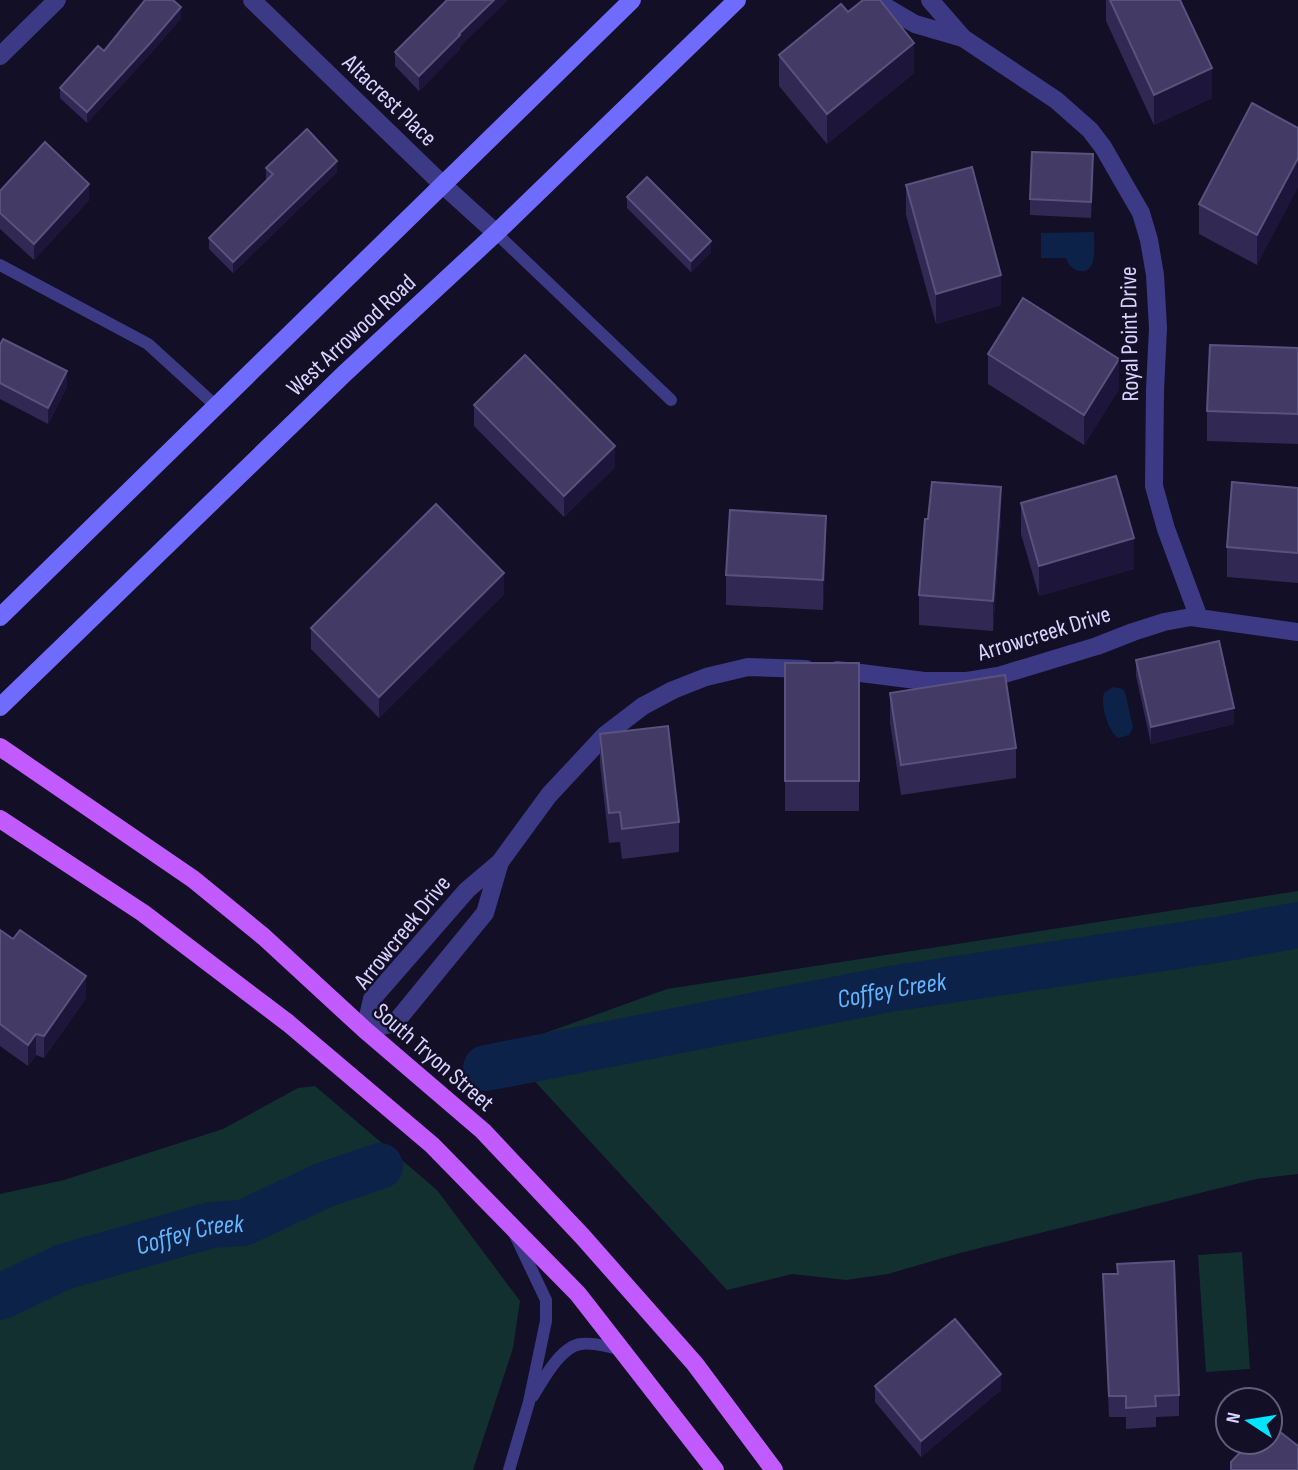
<svg xmlns="http://www.w3.org/2000/svg" width="1298" height="1470" font-family="'Sofia Sans Condensed',sans-serif">
	<style>
		.green { fill: #12302f }
		.water { fill: #0c2248 }
		.lines { fill: none; stroke-linecap: round; stroke-linejoin: round }
		.river { stroke: #0c2248; stroke-width: 46 }
		.service { stroke: #3d3a85; stroke-width: 12 }
		.minor { stroke: #3d3a85; stroke-width: 18 }
		.secondary { stroke: #6f6bff; stroke-width: 18 }
		.primary { stroke: #c25bff; stroke-width: 18 }
		.wall { fill: #312854 }
		.shaded-wall { fill: #1d163a }
		.building { fill: #433a66; stroke: #5a527e; stroke-width: 2 }
		.labels { text-anchor: middle; stroke-width: 5; stroke-linejoin: round; paint-order: stroke }
		.street-label { font-size: 24px; fill: #d9d4ff; stroke: #130f26 }
		.water-label { font-size: 26px; font-style: italic; fill: #62b6ff; stroke: #130f26 }
	</style>
	<rect width="100%" height="100%" fill="#130f26"/>
	<g class="green">
		<path d="M1298,891V1174L1256,1179L960,1253L888,1274L846,1280L792,1274L727,1290L504,1048L667,989Z"/>
		<path d="M315,1086L437,1190L520,1301L513,1348L473,1470H0V1194L64,1180L223,1129L298,1088Z"/>
		<path d="M1242,1252L1250,1369L1206,1372L1198,1255Z"/>
	</g>
	<g class="water">
		<path d="M1094,232C1094,241 1095,252 1093,261C1089,278 1070,272 1066,258H1041V233Z"/>
		<path d="M1113,687L1123,689L1125,692L1133,727L1129,735L1118,738C1108,731 1100,704 1104,693Z"/>
	</g>
	<g class="lines">
		<g class="river">
			<path id="s1" d="M486,1068L890,989L1216,940L1298,925"/>
			<path id="s2" d="M0,1297L63,1267L211,1225L243,1223L324,1185L380,1166"/>
		</g>
		<g class="service">
			<path d="M496,233L671,400"/>
			<path d="M0,265L148,344L216,406"/>
			<path d="M533,1396C543,1380 561,1346 581,1344C593,1342 608,1347 620,1349"/>
			<path d="M509,1470L529,1402L546,1321V1300L515,1235"/>
		</g>
		<g class="minor">
			<path d="M252,0L443,185L496,233"/>
			<path d="M878,0L886,7L915,24L963,38L1056,100L1090,130L1103,147L1141,213L1149,240L1155,275L1158,328L1155,390L1154,486L1166,529L1199,618"/>
			<path d="M930,0L963,38"/>
			<path d="M0,56L57,0"/>
			<path d="M837,670L924,681H967L998,676L1097,646L1133,632L1164,622L1191,617L1298,632"/>
			<path d="M500,862L485,913L395,1023L365,1030L372,999L467,890L500,862L549,795L605,735L643,706L673,690L706,677L748,667L806,669"/>
		</g>
		<g class="secondary">
			<path d="M0,617L632,0"/>
			<path d="M0,707L344,374L496,233L737,0"/>
		</g>
		<g class="primary">
			<path d="M0,747L193,879L264,937L365,1030L483,1131L583,1237L695,1364L774,1470"/>
			<path d="M0,819L143,913L288,1023L432,1145L578,1294L715,1470"/>
		</g>
	</g>
	<g class="wall">
		<path d="M1106,0H1180L1212,98L1154,125L1106,21Z"/>
		<path d="M848,12L914,73L827,144L779,86V55Z"/>
		<path d="M181,18L152,52L87,123L60,98V88L104,51Z"/>
		<path d="M460,47V49L419,91L395,66V52Z"/>
		<path d="M1298,128L1257,265L1199,234V204Z"/>
		<path d="M266,168L337,172L233,273L209,249V238L268,180L266,179Z"/>
		<path d="M1093,171L1091,218L1030,215V199Z"/>
		<path d="M906,185L1001,305L936,324L906,215Z"/>
		<path d="M0,191L89,200L34,260L0,229Z"/>
		<path d="M627,197L711,252L691,272L627,208Z"/>
		<path d="M0,345L67,387L48,424L0,399Z"/>
		<path d="M1298,348V444L1207,441V411Z"/>
		<path d="M988,354L1119,389L1084,445L988,384Z"/>
		<path d="M474,405L615,467L564,517L474,426Z"/>
		<path d="M1298,488V583L1227,577V547Z"/>
		<path d="M1021,503L1134,569L1039,596L1021,534Z"/>
		<path d="M1001,517L993,631L919,625V595Z"/>
		<path d="M826,546L823,610L726,605V575Z"/>
		<path d="M504,594L379,718L311,649V628Z"/>
		<path d="M1136,660L1234,724L1151,744L1136,676Z"/>
		<rect x="785" y="663" width="74" height="148"/>
		<path d="M890,693L1016,748V778L901,795L890,723Z"/>
		<path d="M600,734L679,822V852L622,859L620,842L609,843L600,764Z"/>
		<path d="M0,930L86,998L44,1058L36,1055L28,1066L0,1046Z"/>
		<path d="M1117,1264L1179,1395V1416L1156,1417V1427L1126,1429V1417H1109L1103,1274H1117Z"/>
		<path d="M875,1386L1001,1390L921,1457L875,1402Z"/>
	</g>
	<g class="shaded-wall">
		<path d="M494,0H508L460,47V49L419,91V76L459,34Z"/>
		<path d="M181,7V18L152,52L87,123V112Z"/>
		<path d="M914,43V73L827,144V114Z"/>
		<path d="M1212,68V98L1154,125V95Z"/>
		<path d="M1298,158V188L1257,265V235Z"/>
		<path d="M337,161V172L233,273V262Z"/>
		<path d="M89,184V200L34,260V244Z"/>
		<path d="M711,241V252L691,272V261Z"/>
		<path d="M1001,275V305L936,324V294Z"/>
		<path d="M1119,359V389L1084,445V415Z"/>
		<path d="M67,371V387L48,424V408Z"/>
		<path d="M615,446V467L564,517V496Z"/>
		<path d="M1001,487V517L993,631V601Z"/>
		<path d="M826,516V546L823,610V580Z"/>
		<path d="M1134,538V569L1039,596V566Z"/>
		<path d="M504,573V594L379,718V697Z"/>
		<path d="M1234,708V724L1151,744V727Z"/>
		<path d="M86,976V998L44,1058V1036Z"/>
		<path d="M36,1034V1055L28,1066V1045Z"/>
		<path d="M1001,1374V1390L921,1457V1441Z"/>
	</g>
	<g class="building">
		<path d="M145,0H173L181,7L152,41L87,112L60,88L98,46L104,51Z"/>
		<path d="M447,0H494L459,34L460,35L419,76L395,52Z"/>
		<path d="M863,0H880L914,43L827,114L779,55L841,4L848,12Z"/>
		<path d="M1110,0H1180L1212,68L1154,95Z"/>
		<path d="M1252,103L1298,128V158L1257,235L1199,204Z"/>
		<path d="M307,129L337,161L233,262L209,238L273,174L266,168Z"/>
		<path d="M45,142L89,184L34,244L0,213V191Z"/>
		<path d="M1032,152L1093,154L1091,202L1030,199Z"/>
		<path d="M972,167L1001,275L936,294L906,185Z"/>
		<path d="M647,177L711,241L691,261L627,197Z"/>
		<path d="M1023,298L1119,359L1084,415L988,354Z"/>
		<path d="M3,339L67,371L48,408L0,383V345Z"/>
		<path d="M1210,345L1298,348V414L1207,411Z"/>
		<path d="M525,355L615,446L564,496L474,405Z"/>
		<path d="M1116,476L1134,538L1039,566L1021,503Z"/>
		<path d="M932,482L1001,487L993,601L919,595L925,519H928Z"/>
		<path d="M1232,482L1298,488V553L1227,547Z"/>
		<path d="M436,504L504,573L379,697L311,628Z"/>
		<path d="M730,510L826,516L823,580L726,575Z"/>
		<path d="M1219,641L1234,708L1151,727L1136,660Z"/>
		<rect x="785" y="663" width="74" height="118"/>
		<path d="M1005,675L1016,748L901,765L890,693Z"/>
		<path d="M668,726L679,822L622,829L620,812L609,813L600,734Z"/>
		<path d="M0,930L13,939L20,930L86,976L44,1036L36,1034L28,1045L0,1024Z"/>
		<path d="M1174,1261L1179,1395L1155,1396L1156,1406L1126,1408V1396H1109L1103,1274H1118L1117,1264Z"/>
		<path d="M955,1319L1001,1374L921,1441L875,1386Z"/>
		<path d="M1270,1424L1298,1446V1470H1231V1462L1250,1442H1270Z"/>
	</g>
	<g class="labels">
		<g class="street-label">
			<text transform="translate(390 100) rotate(44)" y="8">Altacrest Place</text>
			<text transform="translate(1129 334) rotate(-91)" y="8">Royal Point Drive</text>
			<text transform="translate(351 335) rotate(-43)" y="8">West Arrowood Road</text>
			<text transform="translate(1044 633) rotate(-17)" y="8">Arrowcreek Drive</text>
			<text transform="translate(402 932) rotate(-51)" y="8">Arrowcreek Drive</text>
			<text transform="translate(434 1057) rotate(41)" y="8">South Tryon Street</text>
		</g>
		<g class="water-label">
			<text dy="9" stroke="none"><textPath href="#s1" startOffset="413">Coffey Creek</textPath></text>
			<text dy="9" stroke="none"><textPath href="#s2" startOffset="201">Coffey Creek</textPath></text>
		</g>
	</g>
	<g transform="translate(1249 1421) rotate(282)"><circle r="33" fill="#130f26" stroke="#625e7d" stroke-width="2"/>
	<path d="M0-5L12 26L0 18L-12 26Z" fill="#00e5ff"/>
	<text y="-10" font-size="19" font-weight="bold" text-anchor="middle" fill="#d9d4ff">N</text>
	</g>
</svg>
